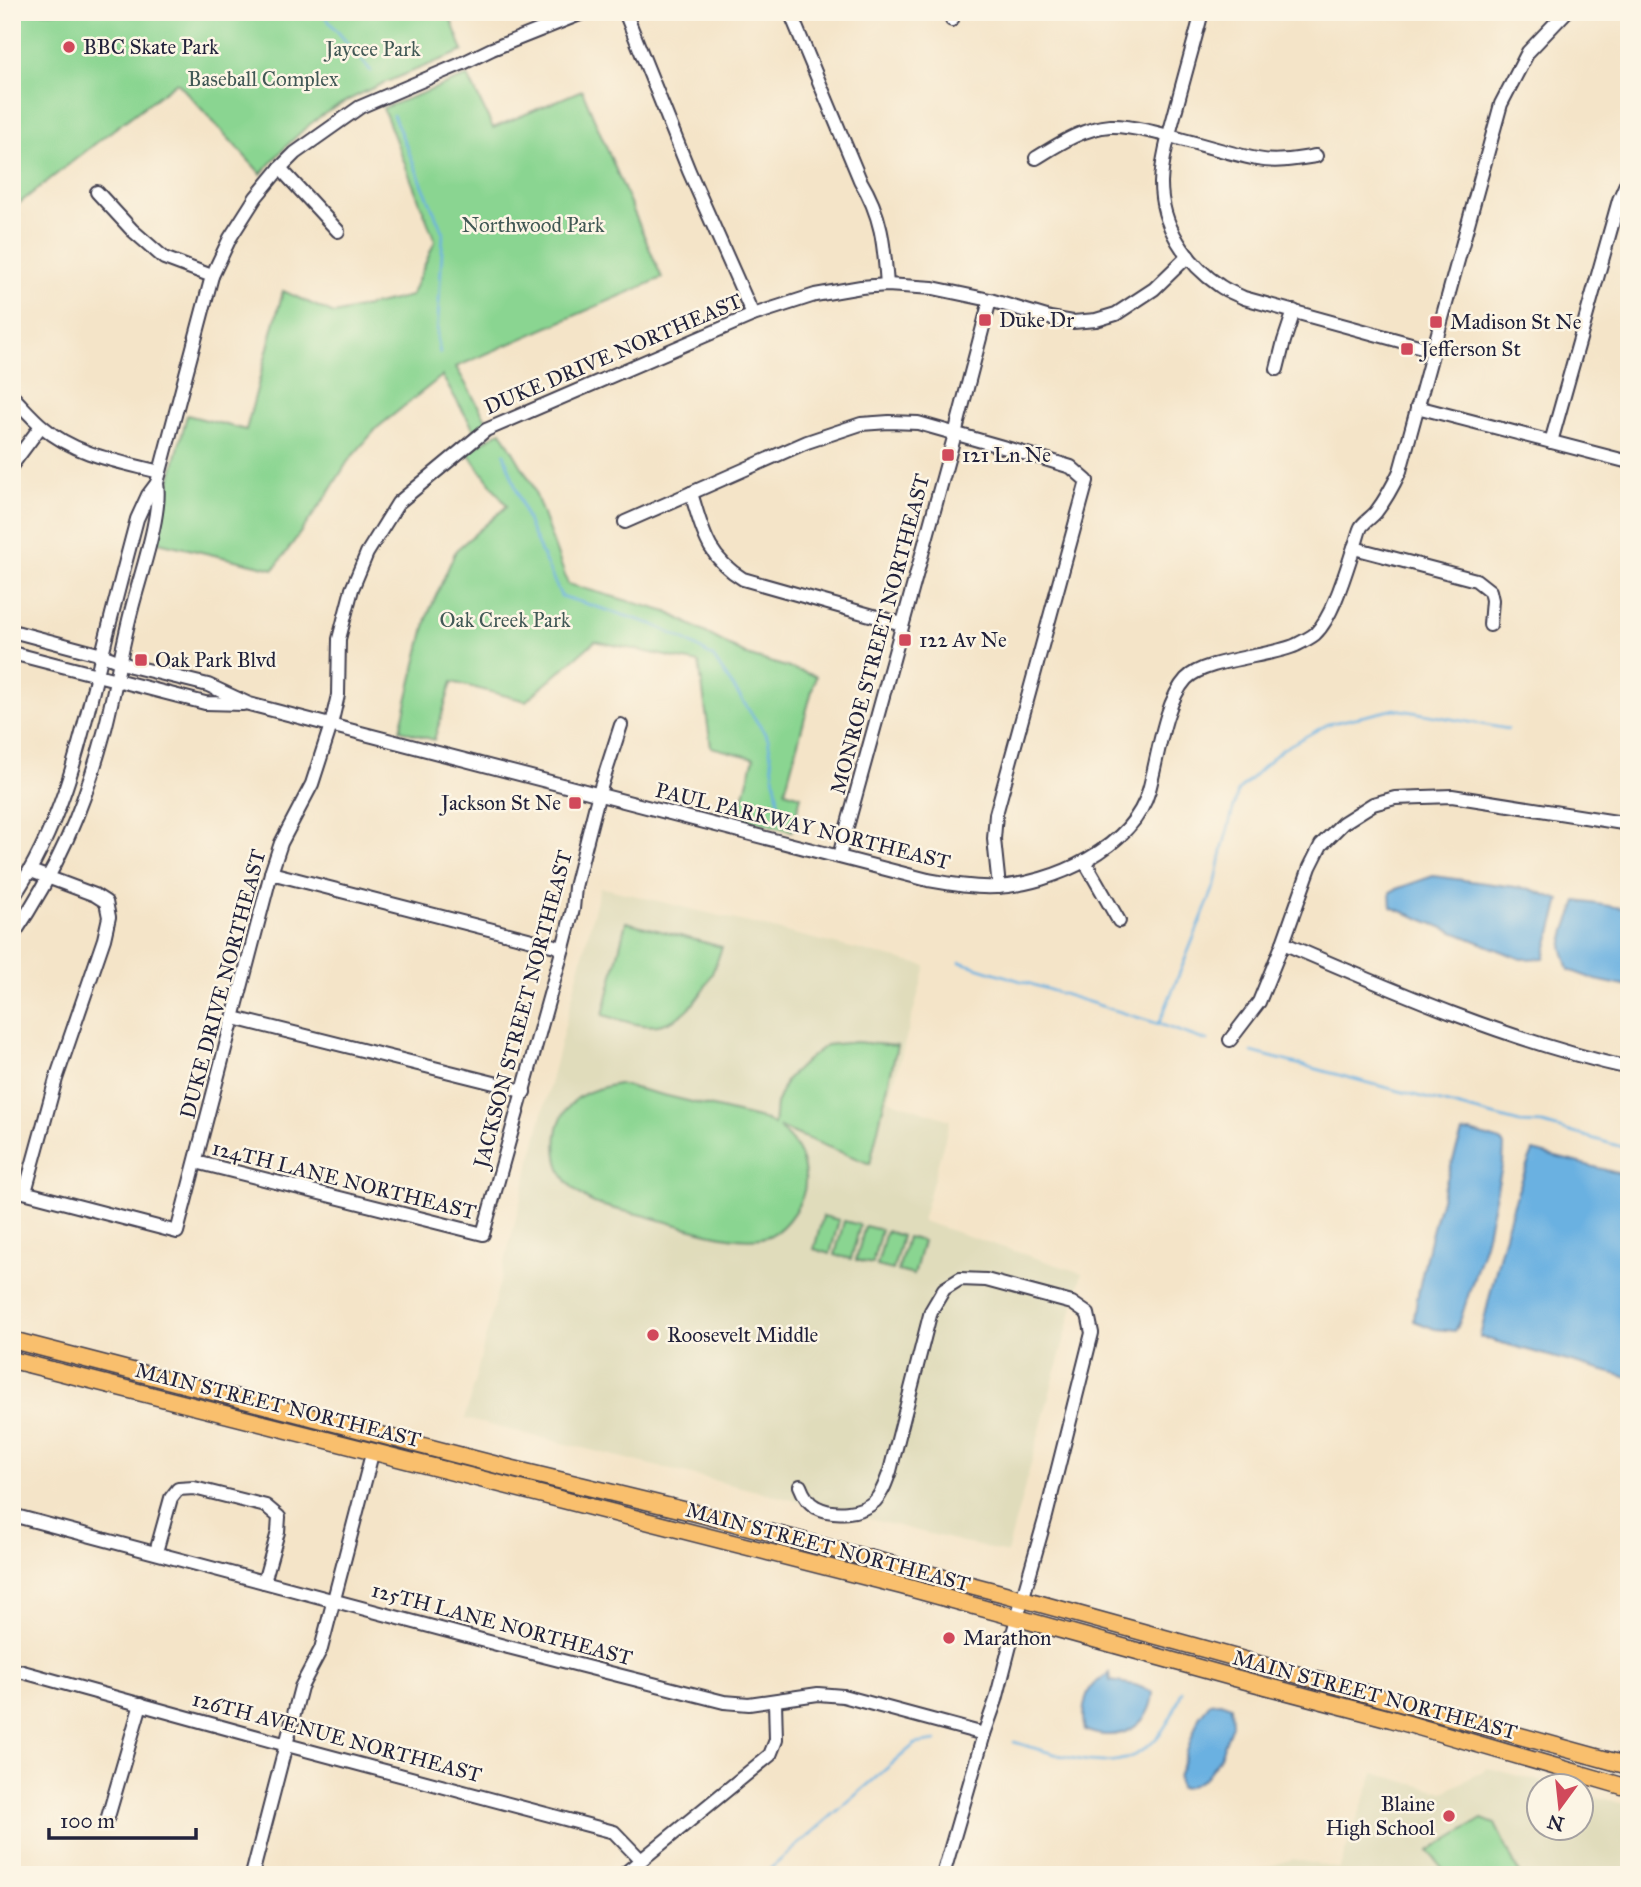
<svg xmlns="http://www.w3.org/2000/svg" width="1641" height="1887" font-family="'IM FELL Great Primer',serif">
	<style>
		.built { fill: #e0dcbb }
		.green { fill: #8ad591; stroke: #567c66; stroke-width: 2 }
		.water { fill: #6ab1e1; stroke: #466a8e; stroke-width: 2 }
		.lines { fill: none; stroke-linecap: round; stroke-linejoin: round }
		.stream { stroke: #6ab1e1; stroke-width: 2.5 }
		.minor-casing { stroke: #423f50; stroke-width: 16 }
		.major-casing { stroke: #423f50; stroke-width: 19 }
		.minor { stroke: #fff; stroke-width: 12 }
		.major { stroke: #f9bf6d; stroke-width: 16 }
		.poi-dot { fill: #d1495b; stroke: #fcf5e5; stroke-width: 2.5 }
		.labels { text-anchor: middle; stroke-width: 5; stroke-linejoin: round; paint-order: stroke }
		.poi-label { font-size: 21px; fill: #22223b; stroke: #fcf5e5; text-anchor: start }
		.park-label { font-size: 21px; fill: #415855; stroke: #fcf5e5 }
		.street-label { font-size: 21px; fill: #22223b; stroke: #fcf5e5 }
	</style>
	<rect width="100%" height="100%" fill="#fcf5e5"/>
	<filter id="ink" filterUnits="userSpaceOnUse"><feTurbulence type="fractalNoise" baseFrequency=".0143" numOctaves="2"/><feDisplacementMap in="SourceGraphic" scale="14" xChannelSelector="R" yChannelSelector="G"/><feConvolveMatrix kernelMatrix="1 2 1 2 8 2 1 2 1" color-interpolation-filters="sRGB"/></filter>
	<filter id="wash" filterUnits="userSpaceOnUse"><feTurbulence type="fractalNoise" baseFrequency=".00686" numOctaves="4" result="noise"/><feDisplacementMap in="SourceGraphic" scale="28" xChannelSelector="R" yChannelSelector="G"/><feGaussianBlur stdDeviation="1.57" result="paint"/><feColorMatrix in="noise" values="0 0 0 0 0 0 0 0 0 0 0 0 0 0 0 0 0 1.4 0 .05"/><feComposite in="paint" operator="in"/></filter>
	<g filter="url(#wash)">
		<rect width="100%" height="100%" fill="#f4e4c8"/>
		<g class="built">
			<path d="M600,887L926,966L889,1100L950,1120L922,1221L1082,1273L1007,1553L465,1419Z"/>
			<path d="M1488,1768L1554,1785L1540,1786V1828H1582V1793L1629,1805V1875H1244L1292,1859L1339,1869L1374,1773L1444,1792Z"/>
		</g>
		<g class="green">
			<path d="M12,12H448L463,51C417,70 367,87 324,114C301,129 279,153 261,174L177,82L105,136L12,209Z"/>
			<path d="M468,76L493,128L582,90L662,278L456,367L488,423L475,431L442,376L377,428L348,461L326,497L274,569L154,541L187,415L246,430L283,291L334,314L411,296L435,241L383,108Z"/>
			<path d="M501,431L532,484L568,584L667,612L747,655L816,676L785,791L801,796L792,831L738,817L754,758L711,747L699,663L595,641L526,701L452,682L434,740L400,730L428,614L456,550L507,506L467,452Z"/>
			<path d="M626,922L722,947C712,978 695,1018 658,1025C642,1028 618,1019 603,1015Z"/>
			<path d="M856,1042L897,1046L870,1164L779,1127C784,1133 792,1140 796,1147C802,1157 806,1171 805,1183C805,1200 787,1227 771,1235C743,1248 676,1224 646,1216C629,1212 611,1209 594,1203C587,1200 578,1193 573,1188C556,1173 554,1149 558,1128C566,1097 590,1089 618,1084L766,1120L774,1125L776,1104L786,1080L806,1061L826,1045Z"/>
			<path d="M823,1216L839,1220L830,1254L814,1249Z"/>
			<path d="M844,1221L860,1225L851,1259L835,1255Z"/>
			<path d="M865,1226L881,1230L872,1264L856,1260Z"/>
			<path d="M886,1231L902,1236L893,1270L877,1266Z"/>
			<path d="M907,1237L923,1241L914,1275L898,1271Z"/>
			<path d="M1482,1819L1495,1824L1520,1875H1448L1429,1851Z"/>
		</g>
		<g class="water">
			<path d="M1433,876L1530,889L1560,900L1544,958L1521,959L1391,907L1390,892L1396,889Z"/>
			<path d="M1577,901L1629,909V987L1596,980L1569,970L1562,947L1566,930Z"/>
			<path d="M1470,1132L1501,1141L1504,1146L1503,1162L1485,1243L1460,1321L1455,1331L1435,1329L1414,1321C1416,1299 1421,1279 1426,1257C1435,1215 1448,1174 1462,1133Z"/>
			<path d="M1533,1151L1629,1176V1378L1480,1337C1495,1275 1508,1210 1533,1151Z"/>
			<path d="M1109,1673L1110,1681L1135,1685L1153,1692C1151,1728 1116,1744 1085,1730C1081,1717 1084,1693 1094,1684C1099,1680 1104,1678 1109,1673Z"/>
			<path d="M1220,1702L1231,1706L1232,1725L1219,1759L1204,1779L1188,1787L1180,1788L1178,1777L1184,1760L1199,1717L1210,1703Z"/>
		</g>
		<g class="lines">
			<g class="stream">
				<path d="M321,12L371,71"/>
				<path d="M393,115L443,233L437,338L440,353"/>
				<path d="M504,454L530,528L561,596L652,624L685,640L713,657L768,738L780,813"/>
				<path d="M960,962L1159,1024L1207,1041"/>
				<path d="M1159,1024L1215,885L1223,847L1238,791L1281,750L1328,724L1396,709L1508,729"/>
				<path d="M1252,1052L1520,1123L1543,1124L1629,1149"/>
				<path d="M1014,1742C1092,1766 1148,1786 1182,1691"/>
				<path d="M12,1868L23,1875"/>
				<path d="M763,1875L915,1744L936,1741"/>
			</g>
		</g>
	</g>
	<g filter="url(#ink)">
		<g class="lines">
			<g class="minor-casing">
				<g id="minor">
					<path d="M625,12L689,171L753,315"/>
					<path d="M790,12L860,180C882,216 884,244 887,285"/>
					<path d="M950,12L952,20"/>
					<path d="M1202,12C1194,43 1185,74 1177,105C1170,131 1162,157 1161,183C1161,225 1186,263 1220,286C1227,291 1236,294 1244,298L1433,350"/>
					<path d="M1036,158C1059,144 1083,128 1110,126C1124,125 1139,129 1153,132C1188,140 1222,152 1257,159C1277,163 1297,159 1316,156"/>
					<path d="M280,168L338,231"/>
					<path d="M97,192L132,230L164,258L212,276"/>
					<path d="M1277,369L1284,341L1294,311"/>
					<path d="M12,396C23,407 32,418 43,427C75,455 121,462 160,472"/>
					<path d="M1417,407L1629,462"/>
					<path d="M1551,442L1619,200L1629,177"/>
					<path d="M12,465L41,426"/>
					<path d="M691,493C703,531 706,556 743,579L902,624"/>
					<path d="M625,522L807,442L861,424L889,422L918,423L1045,459L1071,467L1087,481L996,814L994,839L999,887"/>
					<path d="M1354,548L1476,580L1490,591L1492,600L1490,625"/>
					<path d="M12,631L102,655L131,666L208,685L249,704L928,880C951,884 973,888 996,887C1053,884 1133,848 1149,790C1158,758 1164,703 1186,679C1205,659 1270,657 1296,645C1302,642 1310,638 1315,634C1333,617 1346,571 1354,547C1357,541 1358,533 1361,527C1364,522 1372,517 1376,512C1386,499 1393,486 1400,471L1501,104L1528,52L1566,12"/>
					<path d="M12,653L205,703L243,704"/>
					<path d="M839,856L955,434L990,300"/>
					<path d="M1085,862L1119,921"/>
					<path d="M271,873L563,948"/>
					<path d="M12,899C63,824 81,740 102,654C113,609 125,564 137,519L148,495L157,483L212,276L230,238L256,197L280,168L295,153L360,107L461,64L492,49L585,12"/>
					<path d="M12,937C57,870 83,811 104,733C115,692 121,649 132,608C140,576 162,514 157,483"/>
					<path d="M1283,943C1396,992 1509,1041 1629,1068"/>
					<path d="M234,1018L502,1085L524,1092"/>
					<path d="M1230,1040L1259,1002L1283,943L1310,867L1321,845L1343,823L1373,804L1395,798L1452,796L1629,824"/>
					<path d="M196,1162L483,1234L563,948L573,909L575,887L599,793L621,725"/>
					<path d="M12,1189L177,1232L271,873L281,843L312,784L331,725L338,695L339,639L352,589L367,553L398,503L486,430L753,315L815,295L861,287L887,285L933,288L990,300L1050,318L1073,322L1096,320L1116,314L1154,289L1188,256"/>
					<path d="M25,1192L56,1079L104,939L109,917L106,902L95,895L31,871"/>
					<path d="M800,1486C803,1494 808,1503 816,1507C833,1516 861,1514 875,1501C883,1492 886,1482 890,1471L931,1311L944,1289L960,1279L986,1280L1072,1303L1088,1314L1092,1333L1046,1516L1017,1618L996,1700L984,1734L943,1875"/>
					<path d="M12,1515L508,1647L724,1702L749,1704L818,1694L843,1696L984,1734"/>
					<path d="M156,1552L171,1498L178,1489L194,1488L266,1506L279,1517L278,1532L264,1582"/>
					<path d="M12,1669L287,1745L614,1832L641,1860"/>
					<path d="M108,1817L141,1704"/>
					<path d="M252,1875L301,1687L321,1649L373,1450"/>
					<path d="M623,1875L770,1755L776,1740L775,1701"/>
				</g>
			</g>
			<g class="major-casing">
				<g id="major">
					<path d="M12,1340L505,1467L700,1514L1001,1593L1629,1766"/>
					<path d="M12,1360L902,1586L1235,1678L1391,1719L1629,1788"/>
				</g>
			</g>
			<use href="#minor" class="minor"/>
			<use href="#major" class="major"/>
		</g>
	</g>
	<g class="poi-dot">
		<circle cx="69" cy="47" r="7"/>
		<rect x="978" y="313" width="14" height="14" rx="3.5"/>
		<rect x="1429" y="315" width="14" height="14" rx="3.5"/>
		<rect x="1400" y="342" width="14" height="14" rx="3.5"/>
		<rect x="941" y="448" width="14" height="14" rx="3.5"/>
		<rect x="898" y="633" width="14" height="14" rx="3.5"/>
		<rect x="134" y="653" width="14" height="14" rx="3.5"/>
		<rect x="568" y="796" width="14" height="14" rx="3.5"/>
		<circle cx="653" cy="1335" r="7"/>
		<circle cx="949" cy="1638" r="7"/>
		<circle cx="1449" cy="1816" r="7"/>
	</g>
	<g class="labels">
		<g class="poi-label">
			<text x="83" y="54">BBC Skate Park</text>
			<text x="999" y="327">Duke Dr</text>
			<text x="1450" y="329">Madison St Ne</text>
			<text x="1421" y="356">Jefferson St</text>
			<text x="962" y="462">121 Ln Ne</text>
			<text x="919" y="647">122 Av Ne</text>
			<text x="155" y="667">Oak Park Blvd</text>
			<text x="561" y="810" text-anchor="end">Jackson St Ne</text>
			<text x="667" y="1342">Roosevelt Middle</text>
			<text x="963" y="1645">Marathon</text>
			<text x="1435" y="1811" text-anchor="end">Blaine<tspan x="1435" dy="24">High School</tspan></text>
		</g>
		<g class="park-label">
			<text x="373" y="56">Jaycee Park</text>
			<text x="263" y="86">Baseball Complex</text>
			<text x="533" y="232">Northwood Park</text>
			<text x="505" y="627">Oak Creek Park</text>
		</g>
		<g class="street-label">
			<text transform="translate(613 354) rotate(-23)" y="7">DUKE DRIVE NORTHEAST</text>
			<text transform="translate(880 634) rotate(-75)" y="7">MONROE STREET NORTHEAST</text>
			<text transform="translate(803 826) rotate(14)" y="7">PAUL PARKWAY NORTHEAST</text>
			<text transform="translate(223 984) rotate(-75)" y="7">DUKE DRIVE NORTHEAST</text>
			<text transform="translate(523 1009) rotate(-75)" y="7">JACKSON STREET NORTHEAST</text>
			<text transform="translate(344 1180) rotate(14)" y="7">124TH LANE NORTHEAST</text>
			<text transform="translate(278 1405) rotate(14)" y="7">MAIN STREET NORTHEAST</text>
			<text transform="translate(828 1547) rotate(15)" y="7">MAIN STREET NORTHEAST</text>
			<text transform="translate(502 1624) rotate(15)" y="7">125TH LANE NORTHEAST</text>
			<text transform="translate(1375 1695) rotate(15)" y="7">MAIN STREET NORTHEAST</text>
			<text transform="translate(337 1737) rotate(15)" y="7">126TH AVENUE NORTHEAST</text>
		</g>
	</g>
	<rect width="1641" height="1887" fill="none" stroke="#fcf5e5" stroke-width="42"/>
	<g transform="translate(1560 1807) rotate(195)"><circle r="33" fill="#fcf5e5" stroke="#a5a1a1" stroke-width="2"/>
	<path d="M0-5L12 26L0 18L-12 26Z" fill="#d1495b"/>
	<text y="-10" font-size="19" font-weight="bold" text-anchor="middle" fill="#22223b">N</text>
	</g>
	<path d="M49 1828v10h147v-10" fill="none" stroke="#22223b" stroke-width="3.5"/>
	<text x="60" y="1828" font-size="21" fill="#22223b" stroke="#fcf5e5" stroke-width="5" paint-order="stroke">100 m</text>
</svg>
